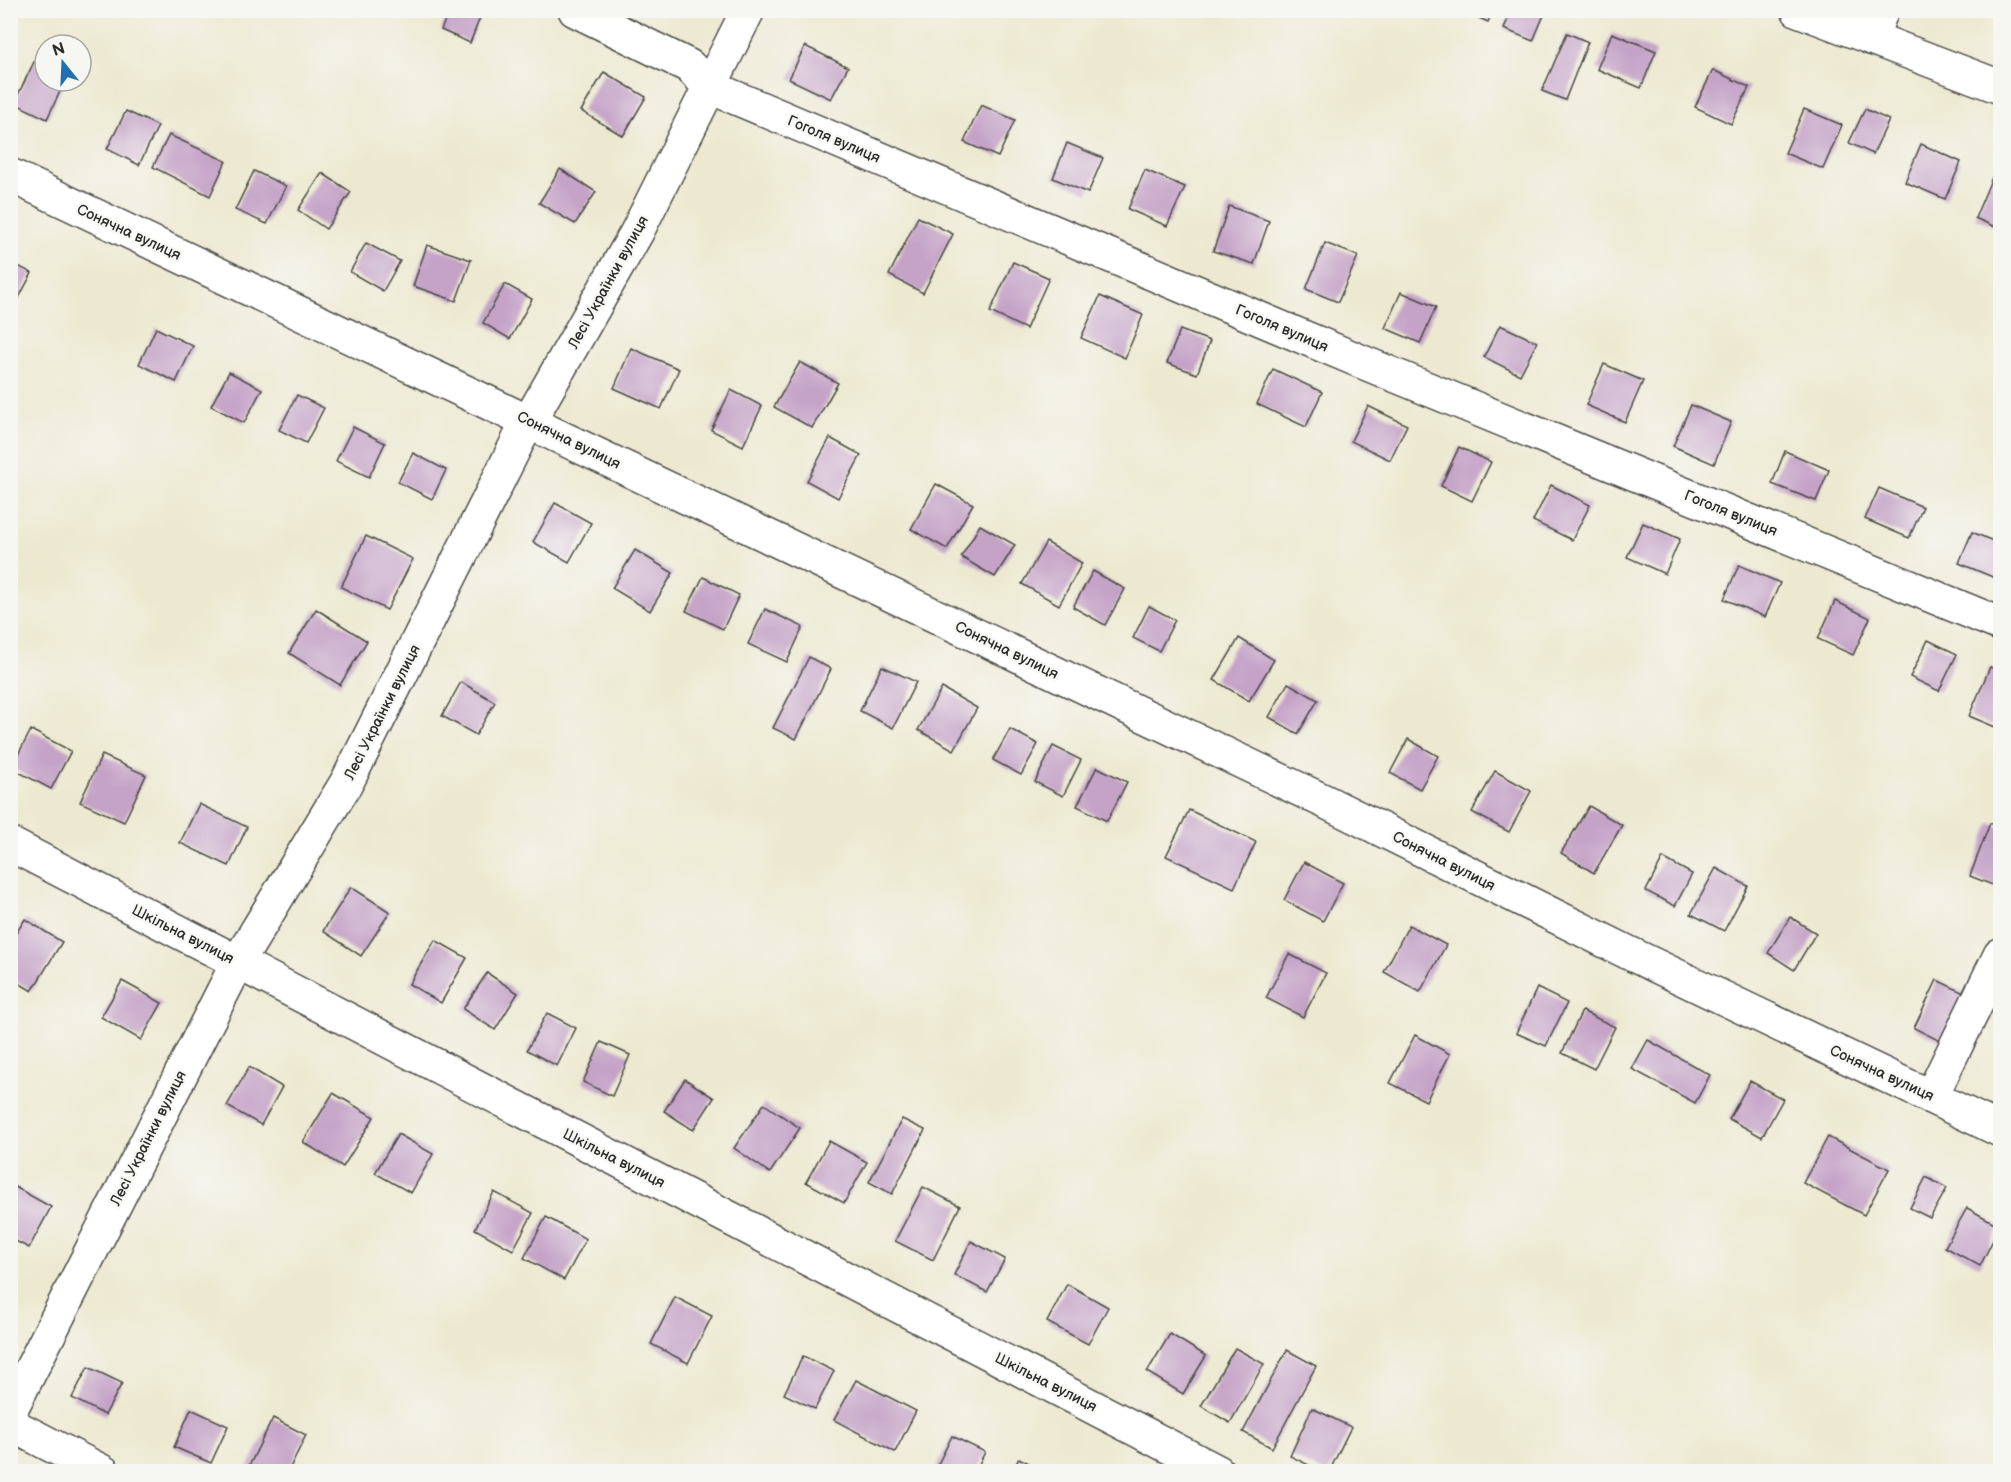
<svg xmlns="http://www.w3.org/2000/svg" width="2011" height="1482" font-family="'Balsamiq Sans',sans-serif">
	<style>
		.building { fill: #c4a3c7 }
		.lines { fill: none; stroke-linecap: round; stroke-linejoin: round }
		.minor-casing { stroke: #484844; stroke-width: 36 }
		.minor { stroke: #fff; stroke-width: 33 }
		.labels { text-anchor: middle; stroke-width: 4.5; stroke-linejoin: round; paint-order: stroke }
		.street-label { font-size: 15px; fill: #2b2b2b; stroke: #f6f6f2 }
	</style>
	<rect width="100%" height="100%" fill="#f6f6f2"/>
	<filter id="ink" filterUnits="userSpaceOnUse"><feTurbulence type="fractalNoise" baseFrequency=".0167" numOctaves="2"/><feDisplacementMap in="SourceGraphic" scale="12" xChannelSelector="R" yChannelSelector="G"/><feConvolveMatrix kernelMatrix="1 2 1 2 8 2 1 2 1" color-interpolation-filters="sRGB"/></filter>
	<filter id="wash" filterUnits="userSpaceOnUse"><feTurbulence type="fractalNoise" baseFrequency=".008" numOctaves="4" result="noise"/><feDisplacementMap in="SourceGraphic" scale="24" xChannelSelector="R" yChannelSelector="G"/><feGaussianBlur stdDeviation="1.35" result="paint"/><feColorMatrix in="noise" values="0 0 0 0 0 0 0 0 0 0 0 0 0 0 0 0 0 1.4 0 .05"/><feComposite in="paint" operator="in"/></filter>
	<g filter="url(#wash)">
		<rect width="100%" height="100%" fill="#ede9d1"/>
		<g id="blocks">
			<g class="building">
				<path d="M449,10H483L470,43L441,30Z"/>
				<path d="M1461,10H1493L1488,22Z"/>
				<path d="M1511,10H1546L1533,41L1504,29Z"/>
				<path d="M1567,33L1588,42L1565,100L1542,91Z"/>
				<path d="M1612,33L1656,51L1641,88L1597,69Z"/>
				<path d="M805,46L848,67L831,99L789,79Z"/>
				<path d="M34,62L45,67V81H65L47,119L14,103Z"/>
				<path d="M1713,70L1749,87L1731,124L1695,107Z"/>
				<path d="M604,72L646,97L623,136L581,111Z"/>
				<path d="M981,105L1015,120L998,157L964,142Z"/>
				<path d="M1804,109L1842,125L1823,169L1785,153Z"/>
				<path d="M1865,109L1889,120L1873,154L1849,143Z"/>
				<path d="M126,111L158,126L139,165L107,149Z"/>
				<path d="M169,135L226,161L210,196L153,167Z"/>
				<path d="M1067,143L1103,158L1088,193L1053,178Z"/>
				<path d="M1921,144L1961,162L1945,199L1905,182Z"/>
				<path d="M560,169L596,192L575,224L539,203Z"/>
				<path d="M1145,170L1185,187L1167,226L1128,209Z"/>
				<path d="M254,171L286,186L267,224L235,210Z"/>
				<path d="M322,173L351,192L326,229L298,210Z"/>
				<path d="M1993,175L2000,178V229L1975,218Z"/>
				<path d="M1229,206L1269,221L1254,264L1213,251Z"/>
				<path d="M918,217L953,234L923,293L889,275Z"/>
				<path d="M366,243L400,261L383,291L350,272Z"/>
				<path d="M1325,243L1358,256L1338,302L1306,289Z"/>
				<path d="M427,245L471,260L456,301L413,286Z"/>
				<path d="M10,262L32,273L14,307L10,305Z"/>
				<path d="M1013,262L1049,278L1026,329L990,312Z"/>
				<path d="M505,284L532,299L510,339L483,323Z"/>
				<path d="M1401,292L1436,307L1420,343L1385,328Z"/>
				<path d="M1100,296L1143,315L1125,358L1081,338Z"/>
				<path d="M1500,325L1537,342L1520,375L1484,357Z"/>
				<path d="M156,328L193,346L176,382L139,364Z"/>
				<path d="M1180,330L1210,341L1197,374L1167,363Z"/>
				<path d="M631,348L679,369L661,409L614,388Z"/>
				<path d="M800,362L838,383L812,428L774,407Z"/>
				<path d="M1604,364L1643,381L1625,422L1586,405Z"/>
				<path d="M1273,369L1322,392L1306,427L1257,404Z"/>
				<path d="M229,372L262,389L244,423L211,406Z"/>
				<path d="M731,390L762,406L743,446L711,430Z"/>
				<path d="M297,395L324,408L306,443L279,430Z"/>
				<path d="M1691,405L1731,422L1714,464L1673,446Z"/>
				<path d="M1368,406L1407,425L1390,460L1351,441Z"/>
				<path d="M353,427L385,443L369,477L336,461Z"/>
				<path d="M830,438L861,455L838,498L807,481Z"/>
				<path d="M1459,447L1491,462L1472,501L1441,486Z"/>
				<path d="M1785,451L1829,470L1816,501L1772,484Z"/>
				<path d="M413,453L446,470L432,499L398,482Z"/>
				<path d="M936,484L973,504L947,549L911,529Z"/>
				<path d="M1551,485L1590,505L1572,540L1533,521Z"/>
				<path d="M1879,488L1923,507L1909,538L1865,519Z"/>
				<path d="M555,503L591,523L569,562L533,542Z"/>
				<path d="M1643,523L1680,539L1665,574L1627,557Z"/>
				<path d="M980,525L1015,545L995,577L961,557Z"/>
				<path d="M1972,532L2000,544V565L1995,578L1959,563Z"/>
				<path d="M366,536L413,559L387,610L341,587Z"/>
				<path d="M1046,542L1082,563L1059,605L1022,584Z"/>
				<path d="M635,550L673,573L650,611L612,588Z"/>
				<path d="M1739,565L1780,583L1765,617L1724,599Z"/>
				<path d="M1093,571L1125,589L1105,625L1073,607Z"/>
				<path d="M703,577L739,595L723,629L686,611Z"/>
				<path d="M1835,601L1870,618L1853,655L1818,639Z"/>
				<path d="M1149,606L1175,620L1159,651L1133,638Z"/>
				<path d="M316,609L367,641L340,685L289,653Z"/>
				<path d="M765,609L803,627L787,662L748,644Z"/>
				<path d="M1239,638L1274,660L1249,701L1214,680Z"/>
				<path d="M1928,640L1957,654L1939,691L1910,677Z"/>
				<path d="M809,657L831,669L796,739L773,728Z"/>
				<path d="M882,666L916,682L893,728L860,711Z"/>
				<path d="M1990,667L2000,671V729L1969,716Z"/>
				<path d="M461,682L495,702L476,735L442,716Z"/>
				<path d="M1288,683L1318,700L1298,734L1269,717Z"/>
				<path d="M942,688L977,708L954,750L918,730Z"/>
				<path d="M1010,729L1038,744L1021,775L993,760Z"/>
				<path d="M31,730L71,751L51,789L11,768Z"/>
				<path d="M1408,739L1438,756L1420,789L1390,773Z"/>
				<path d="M1053,746L1081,760L1063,796L1035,782Z"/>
				<path d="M102,755L146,775L124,822L80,802Z"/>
				<path d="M1097,767L1127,782L1107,821L1077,806Z"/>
				<path d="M1495,771L1531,791L1509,832L1472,812Z"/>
				<path d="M199,804L247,827L229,866L180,843Z"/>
				<path d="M1589,806L1622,825L1594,873L1561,853Z"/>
				<path d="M1189,810L1256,842L1234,888L1166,856Z"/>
				<path d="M1990,823L2000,827V888L1970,876Z"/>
				<path d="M1663,858L1692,874L1675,906L1646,891Z"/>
				<path d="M1304,862L1343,883L1323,921L1284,900Z"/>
				<path d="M1716,868L1748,886L1724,931L1691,914Z"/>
				<path d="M351,887L390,912L361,956L323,931Z"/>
				<path d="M1790,917L1816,933L1794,970L1768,953Z"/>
				<path d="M25,919L62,942L32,991L10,978V943Z"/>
				<path d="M1409,925L1446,945L1420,992L1384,972Z"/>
				<path d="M435,940L467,958L441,1003L409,984Z"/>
				<path d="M1289,954L1326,973L1303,1017L1266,998Z"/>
				<path d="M487,973L518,993L495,1030L463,1009Z"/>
				<path d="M1937,980L1964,993L1940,1041L1914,1028Z"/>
				<path d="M122,981L162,1003L141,1040L101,1017Z"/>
				<path d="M1537,988L1567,1003L1546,1046L1516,1033Z"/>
				<path d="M1582,1011L1615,1027L1594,1069L1562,1053Z"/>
				<path d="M547,1013L576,1028L557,1066L527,1050Z"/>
				<path d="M1415,1035L1450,1054L1426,1101L1390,1083Z"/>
				<path d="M1648,1040L1710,1075L1695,1103L1632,1069Z"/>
				<path d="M601,1042L630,1055L612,1096L583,1082Z"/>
				<path d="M249,1067L282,1087L261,1125L227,1106Z"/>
				<path d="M685,1079L714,1098L693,1130L664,1111Z"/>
				<path d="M1750,1081L1783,1099L1762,1137L1729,1119Z"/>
				<path d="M333,1093L374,1117L343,1167L303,1142Z"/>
				<path d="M764,1104L800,1128L770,1173L734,1148Z"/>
				<path d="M902,1119L925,1130L892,1194L869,1182Z"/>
				<path d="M398,1134L433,1154L411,1193L375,1173Z"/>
				<path d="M1828,1137L1889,1169L1864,1215L1803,1183Z"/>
				<path d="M829,1141L867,1162L844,1203L806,1182Z"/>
				<path d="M1926,1177L1947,1188L1930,1218L1910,1208Z"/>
				<path d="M15,1187L51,1207L29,1248L10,1238V1196Z"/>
				<path d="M923,1187L960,1206L933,1260L895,1241Z"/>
				<path d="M494,1192L533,1213L513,1250L475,1229Z"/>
				<path d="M1967,1208L2000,1226L1980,1266L1945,1247Z"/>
				<path d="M546,1217L586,1239L564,1280L524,1258Z"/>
				<path d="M971,1241L1005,1259L987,1292L954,1275Z"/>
				<path d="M1067,1284L1108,1307L1088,1344L1047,1322Z"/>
				<path d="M675,1297L712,1316L688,1363L651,1344Z"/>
				<path d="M1170,1334L1206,1356L1183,1394L1147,1372Z"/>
				<path d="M1235,1348L1264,1364L1230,1423L1201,1406Z"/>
				<path d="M1287,1350L1316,1366L1272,1448L1243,1432Z"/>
				<path d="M803,1356L834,1371L815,1409L784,1394Z"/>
				<path d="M88,1367L122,1383L105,1415L72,1398Z"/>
				<path d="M856,1380L916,1411L895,1452L834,1420Z"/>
				<path d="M1312,1408L1351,1427L1329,1472H1323L1290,1456Z"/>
				<path d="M191,1409L228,1426L211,1463L174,1447Z"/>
				<path d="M273,1418L306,1435L288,1472H246Z"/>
				<path d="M952,1436L985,1452L975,1472L935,1470Z"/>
				<path d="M1019,1458L1046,1472H1012Z"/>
			</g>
		</g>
	</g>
	<g filter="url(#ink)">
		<use href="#blocks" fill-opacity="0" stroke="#484844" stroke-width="1.5"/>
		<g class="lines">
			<g class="minor-casing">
				<g id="minor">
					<path d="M575,10L689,66L710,87L1360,361L2000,624"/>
					<path d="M1798,10L2000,87"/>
					<path d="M1871,38L1882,10"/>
					<path d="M10,175L1326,802L1629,953L2000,1130"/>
					<path d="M10,844L1218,1472"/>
					<path d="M1931,1097L2000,955"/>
					<path d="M10,1411L238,962L348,780L519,439L637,232L748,10"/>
					<path d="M10,1424L103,1472"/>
				</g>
			</g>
			<use href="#minor" class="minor"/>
		</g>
	</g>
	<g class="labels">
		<g class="street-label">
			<text transform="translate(834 139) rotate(23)" y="5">Гоголя вулиця</text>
			<text transform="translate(129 232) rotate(25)" y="5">Сонячна вулиця</text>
			<text transform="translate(608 282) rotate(-61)" y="5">Лесі Українки вулиця</text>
			<text transform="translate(1282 328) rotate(23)" y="5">Гоголя вулиця</text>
			<text transform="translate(569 440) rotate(26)" y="5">Сонячна вулиця</text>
			<text transform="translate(1731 513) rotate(22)" y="5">Гоголя вулиця</text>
			<text transform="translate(1007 650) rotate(26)" y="5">Сонячна вулиця</text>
			<text transform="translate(382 712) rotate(-63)" y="5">Лесі Українки вулиця</text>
			<text transform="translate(1444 861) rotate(27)" y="5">Сонячна вулиця</text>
			<text transform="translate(183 934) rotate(27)" y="5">Шкільна вулиця</text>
			<text transform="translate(1882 1073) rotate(25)" y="5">Сонячна вулиця</text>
			<text transform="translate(148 1138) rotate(-63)" y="5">Лесі Українки вулиця</text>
			<text transform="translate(614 1158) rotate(27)" y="5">Шкільна вулиця</text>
			<text transform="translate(1046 1382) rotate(27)" y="5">Шкільна вулиця</text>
		</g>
	</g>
	<rect width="2011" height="1482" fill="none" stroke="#f6f6f2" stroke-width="36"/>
	<g transform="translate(63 63) rotate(342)"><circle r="28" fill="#f6f6f2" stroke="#a5a5a2" stroke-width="1.5"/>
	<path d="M0-4.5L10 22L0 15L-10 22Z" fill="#1f6fb2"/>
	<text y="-9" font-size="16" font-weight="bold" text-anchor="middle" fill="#2b2b2b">N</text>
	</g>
</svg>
